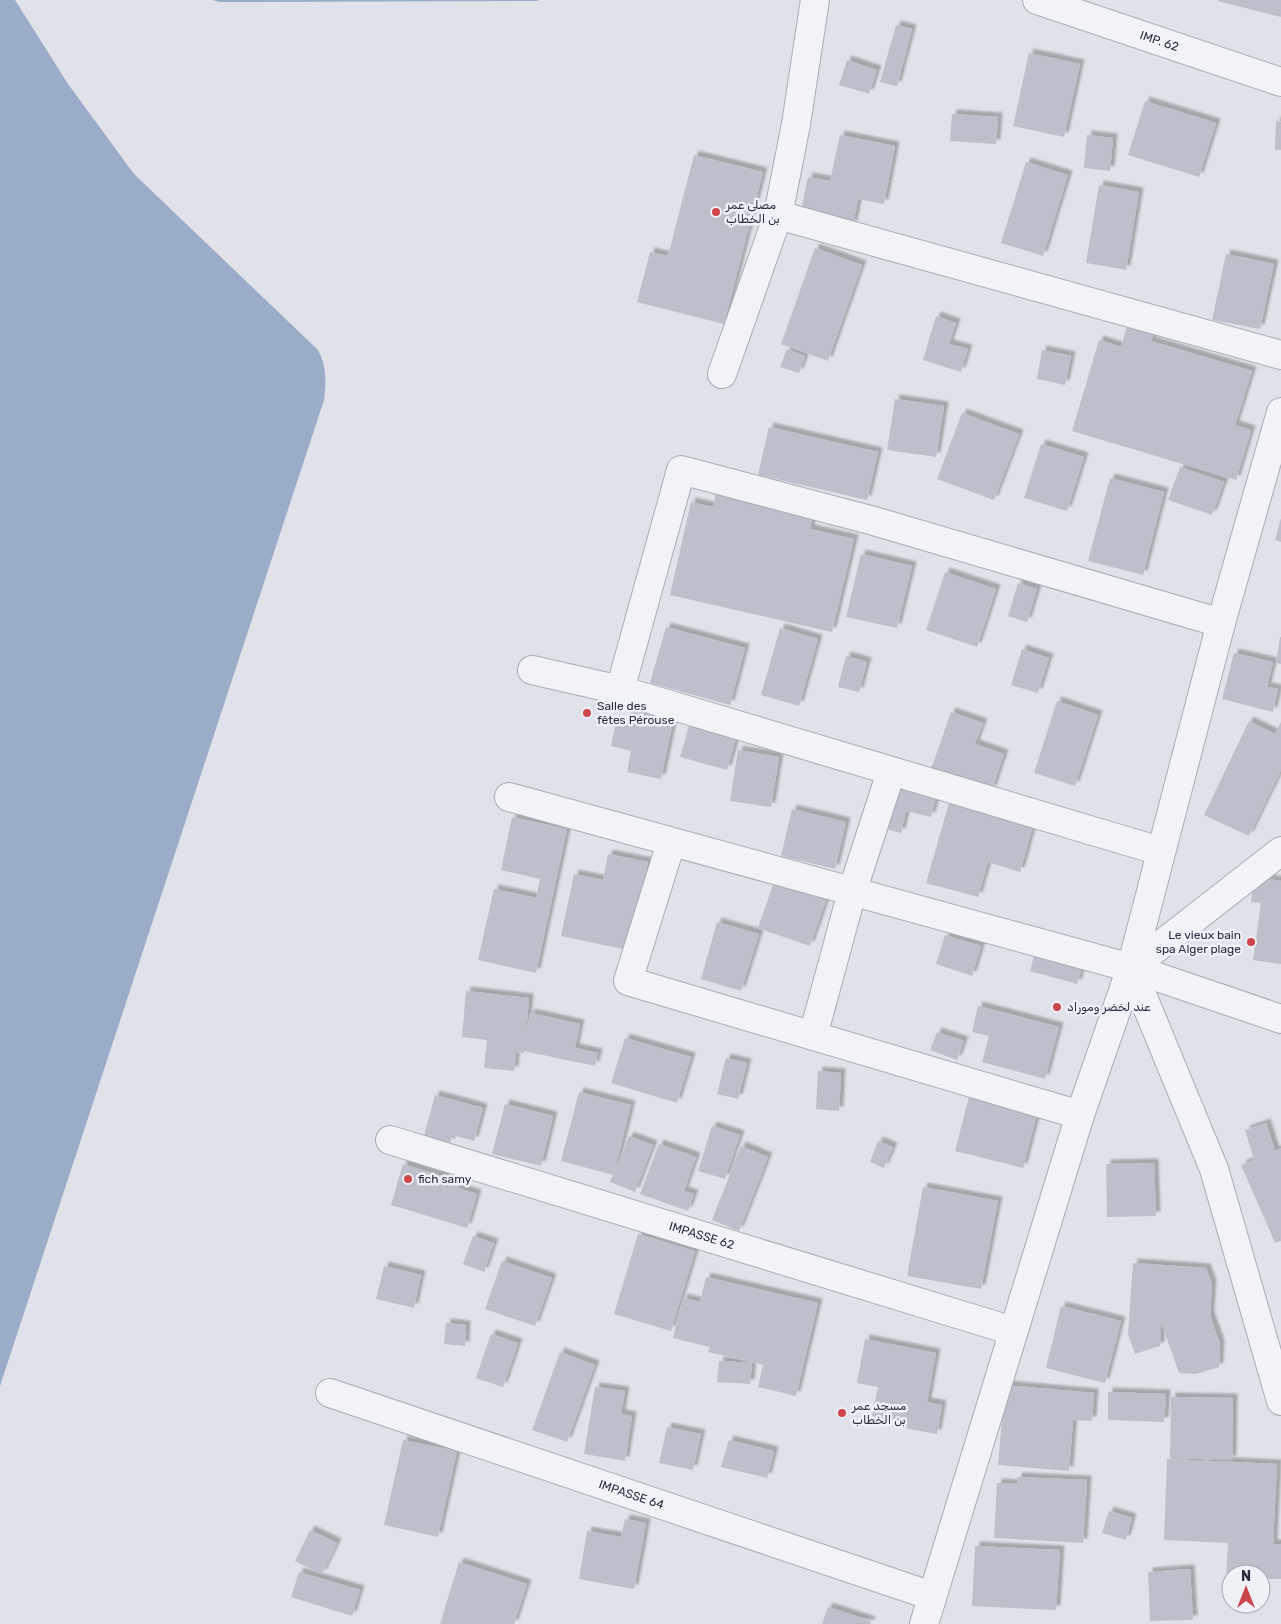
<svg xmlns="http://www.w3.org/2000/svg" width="1281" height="1624" font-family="Rubik,'Noto Sans Arabic',sans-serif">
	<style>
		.water { fill: #9aacc8 }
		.building { fill: #bcc0cb; filter: url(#shadow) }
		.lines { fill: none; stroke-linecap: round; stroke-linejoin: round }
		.minor-casing { stroke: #a8acb5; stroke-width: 30 }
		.minor { stroke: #f2f3f7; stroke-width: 28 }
		.poi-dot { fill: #cd444b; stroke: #eef1f6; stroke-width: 2 }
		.labels { text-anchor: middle; stroke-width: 5; stroke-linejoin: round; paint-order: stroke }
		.street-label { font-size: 12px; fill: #282e3f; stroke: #eef1f6 }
		.poi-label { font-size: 12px; fill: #282e3f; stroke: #eef1f6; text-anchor: start }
	</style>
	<defs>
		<filter id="shadow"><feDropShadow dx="4.5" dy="-4.5" stdDeviation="1" flood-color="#0004"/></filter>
	</defs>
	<rect width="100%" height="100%" fill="#dfe2e8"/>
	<g class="water">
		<path d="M0,0H15L68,84L134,174L318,350C327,367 326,381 324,400L0,1386Z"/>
		<path d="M212,0H538V1L220,2Z"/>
	</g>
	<g class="building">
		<path d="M1218,0H1281V17L1218,1Z"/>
		<path d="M896,25L912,29L897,86L880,82Z"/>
		<path d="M1029,53L1080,64L1064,137L1013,126Z"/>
		<path d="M847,60L877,70L869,94L839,85Z"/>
		<path d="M1145,101L1216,123L1199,177L1128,155Z"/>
		<path d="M952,114L998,117L996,144L950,141Z"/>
		<path d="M1276,121L1281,122V150H1275Z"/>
		<path d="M840,135L895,146L884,204L858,199L853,225L800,215L808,177L830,181Z"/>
		<path d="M1087,135L1113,138L1110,171L1084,168Z"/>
		<path d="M694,155L763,172L724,324L637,302L650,252L668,256Z"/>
		<path d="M1026,162L1068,175L1043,256L1001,243Z"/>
		<path d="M1099,185L1139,192L1126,270L1086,263Z"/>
		<path d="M815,248L862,265L828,361L781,344Z"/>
		<path d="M1226,254L1274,264L1260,329L1212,320Z"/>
		<path d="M936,316L956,323L949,344L968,349L961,372L923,360Z"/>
		<path d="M1127,326L1154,334L1151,341L1252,371L1235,425L1251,430L1236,480L1072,431L1099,340L1121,347Z"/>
		<path d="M787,349L805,356L799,373L780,367Z"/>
		<path d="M1042,350L1071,356L1065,385L1037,379Z"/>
		<path d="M895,399L944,406L936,457L887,450Z"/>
		<path d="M962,413L1019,434L994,500L937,479Z"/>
		<path d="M769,427L878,452L867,500L758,475Z"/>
		<path d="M1041,444L1084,457L1067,511L1024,498Z"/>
		<path d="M1180,467L1224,482L1212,515L1168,500Z"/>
		<path d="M1110,478L1164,492L1143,575L1088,561Z"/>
		<path d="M717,489L814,511L810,529L854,539L832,632L670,595L691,502L713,507Z"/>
		<path d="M1281,518V542L1275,540Z"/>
		<path d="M861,554L912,566L897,628L846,617Z"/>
		<path d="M945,572L996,589L977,647L926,630Z"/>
		<path d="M1018,583L1037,589L1027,622L1008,616Z"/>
		<path d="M666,627L745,648L730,705L650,683Z"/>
		<path d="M780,628L818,639L799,706L761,695Z"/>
		<path d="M1280,637H1281V664L1276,663Z"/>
		<path d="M1022,649L1049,658L1038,693L1011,685Z"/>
		<path d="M1234,653L1273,662L1267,687L1278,689L1273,712L1222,699Z"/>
		<path d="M846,656L867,662L859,692L838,687Z"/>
		<path d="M1057,701L1098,715L1075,786L1034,773Z"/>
		<path d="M631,708L674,717L661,779L627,772L631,751L611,746L616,723L627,726Z"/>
		<path d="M951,712L983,723L975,744L1004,754L992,790L931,769Z"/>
		<path d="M1249,721L1275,734L1281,722V770L1249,836L1204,815Z"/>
		<path d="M689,725L736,738L727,770L680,757Z"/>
		<path d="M738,750L779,757L771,807L730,801Z"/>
		<path d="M896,784L937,793L931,817L906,811L901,833L886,829Z"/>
		<path d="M949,803L1033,826L1020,872L988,862L978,897L926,883Z"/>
		<path d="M792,809L846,822L835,869L781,856Z"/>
		<path d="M512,817L567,829L536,973L478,960L494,889L536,898L540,879L501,870Z"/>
		<path d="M608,854L648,862L627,950L561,936L574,874L603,880Z"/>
		<path d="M777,873L829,891L810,946L758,928Z"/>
		<path d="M1254,877L1281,881V964L1253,960L1261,903L1251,902Z"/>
		<path d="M717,922L759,934L741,991L701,979Z"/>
		<path d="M945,935L981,946L972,976L936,964Z"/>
		<path d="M1036,948L1084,960L1077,984L1030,971Z"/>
		<path d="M466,991L529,998L526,1035L530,1013L580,1024L575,1048L598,1053L595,1066L524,1051V1053L516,1052L514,1071L484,1068L487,1040L462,1037Z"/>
		<path d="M978,1006L1059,1027L1045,1079L982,1062L989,1036L972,1032Z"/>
		<path d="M937,1032L964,1041L957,1060L930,1050Z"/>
		<path d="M625,1038L691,1057L677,1103L611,1083Z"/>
		<path d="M726,1058L747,1063L738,1099L717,1094Z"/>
		<path d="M818,1071L841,1073L839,1111L816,1109Z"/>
		<path d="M971,1089L1039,1106L1023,1168L955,1151Z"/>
		<path d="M579,1092L631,1105L614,1174L629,1136L653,1145L635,1192L610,1182L613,1175L561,1161Z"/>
		<path d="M435,1095L483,1108L474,1141L453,1135L450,1143L424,1136Z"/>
		<path d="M505,1104L553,1116L541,1166L492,1154Z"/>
		<path d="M1266,1123L1275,1151L1281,1148V1241L1275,1243L1241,1165L1261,1157L1254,1159L1245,1130Z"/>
		<path d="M712,1126L740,1135L725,1179L698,1171Z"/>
		<path d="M878,1141L893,1147L884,1168L870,1162Z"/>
		<path d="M659,1144L696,1157L684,1191L694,1194L688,1211L640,1194Z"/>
		<path d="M741,1146L768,1157L739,1231L712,1220Z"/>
		<path d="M1154,1163L1156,1216L1107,1217L1106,1164Z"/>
		<path d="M403,1164L460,1182L458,1188L477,1194L467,1228L391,1205Z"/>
		<path d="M923,1187L998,1201L981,1289L907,1276Z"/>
		<path d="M638,1234L695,1251L671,1331L614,1314Z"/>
		<path d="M473,1236L494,1243L484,1272L463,1264Z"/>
		<path d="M502,1261L552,1278L535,1326L485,1309Z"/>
		<path d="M1133,1263L1206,1268L1212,1284L1210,1316L1220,1344L1219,1367L1196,1374L1179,1373L1161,1322L1160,1346L1135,1354L1128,1334Z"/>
		<path d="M384,1266L421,1275L414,1308L376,1299Z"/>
		<path d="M706,1277L818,1303L796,1396L758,1387L763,1365L708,1352L710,1347L673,1338L683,1298L700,1302Z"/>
		<path d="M1061,1306L1121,1321L1105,1383L1046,1368Z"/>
		<path d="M446,1323L466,1325L465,1346L444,1344Z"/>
		<path d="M491,1334L518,1343L503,1387L476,1378Z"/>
		<path d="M865,1339L936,1353L927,1402L942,1405L937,1434L871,1422L878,1387L857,1383Z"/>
		<path d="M560,1352L595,1365L567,1442L532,1430Z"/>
		<path d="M719,1361L752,1363L750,1384L717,1382Z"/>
		<path d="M1005,1385L1094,1393L1092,1421L1073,1420L1069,1471L998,1465Z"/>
		<path d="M595,1387L625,1391L621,1414L632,1416L625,1461L584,1454Z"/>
		<path d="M1108,1392L1166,1394L1164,1422L1108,1420Z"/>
		<path d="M1171,1397L1233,1398L1232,1460L1170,1458Z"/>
		<path d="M667,1427L701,1434L693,1470L659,1463Z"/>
		<path d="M403,1440L457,1451L438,1537L384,1525Z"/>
		<path d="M729,1440L774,1451L767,1478L721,1467Z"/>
		<path d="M1167,1459L1277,1464L1273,1544H1281V1579H1261V1574H1231V1577H1226L1228,1543L1164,1540Z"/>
		<path d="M1017,1477L1087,1480L1083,1543L994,1538L997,1483L1017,1484Z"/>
		<path d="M1109,1511L1132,1518L1126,1540L1102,1533Z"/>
		<path d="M625,1519L646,1523L634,1589L579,1579L587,1531L621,1537Z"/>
		<path d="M310,1530L337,1543L322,1574L295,1561Z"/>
		<path d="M975,1546L1060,1550L1056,1610L972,1606Z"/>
		<path d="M459,1562L527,1584L514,1624H440Z"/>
		<path d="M1190,1569L1193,1620L1150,1621L1148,1572Z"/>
		<path d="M299,1572L360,1590L352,1616L291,1597Z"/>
		<path d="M828,1607L871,1621L870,1624H822Z"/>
	</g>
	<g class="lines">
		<g class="minor-casing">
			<g id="minor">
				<path id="s1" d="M1037,0L1281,82"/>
				<path d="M778,215L1281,355"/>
				<path d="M722,374L778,215L796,124L815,0"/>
				<path d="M532,670L620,690"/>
				<path d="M509,797L1131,968L1281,1019"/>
				<path d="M671,843L628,981L1080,1115"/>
				<path d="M1160,851L620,690L681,470L874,521L1221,623"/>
				<path d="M1131,968L1214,1169L1281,1401"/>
				<path d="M1131,968L1281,851"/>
				<path d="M813,1036L852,892L891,772"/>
				<path id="s2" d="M390,1140L1013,1331"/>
				<path id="s3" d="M330,1393L932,1596"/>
				<path d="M924,1624L1080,1115L1131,968L1221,623L1281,412"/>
			</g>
		</g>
		<use href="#minor" class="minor"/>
	</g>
	<g class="poi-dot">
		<circle cx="716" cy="212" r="5"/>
		<circle cx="587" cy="713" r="5"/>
		<circle cx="1251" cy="942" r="5"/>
		<circle cx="1057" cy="1007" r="5"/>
		<circle cx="408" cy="1179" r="5"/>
		<circle cx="842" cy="1413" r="5"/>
	</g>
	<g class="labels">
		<g class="street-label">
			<text dy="4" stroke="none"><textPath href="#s1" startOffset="129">IMP. 62</textPath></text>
			<text dy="4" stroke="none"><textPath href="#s2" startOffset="326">IMPASSE 62</textPath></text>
			<text dy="4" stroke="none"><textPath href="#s3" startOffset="318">IMPASSE 64</textPath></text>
		</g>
		<g class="poi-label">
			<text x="726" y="209">مصلى عمر<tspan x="726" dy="14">بن الخطاب</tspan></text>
			<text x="597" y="710">Salle des<tspan x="597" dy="14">fêtes Pérouse</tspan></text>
			<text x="1241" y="939" text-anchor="end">Le vieux bain<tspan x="1241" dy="14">spa Alger plage</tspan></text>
			<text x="1067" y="1011">عند لخضر وموراد</text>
			<text x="418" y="1183">fich samy</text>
			<text x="852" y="1410">مسجد عمر<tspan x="852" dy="14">بن الخطاب</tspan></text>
		</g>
	</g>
	<g transform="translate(1246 1589)"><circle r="24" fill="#eef1f6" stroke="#9fa3ad"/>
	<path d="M0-4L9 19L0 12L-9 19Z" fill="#cd444b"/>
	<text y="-8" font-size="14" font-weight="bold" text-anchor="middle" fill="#282e3f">N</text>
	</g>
</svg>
